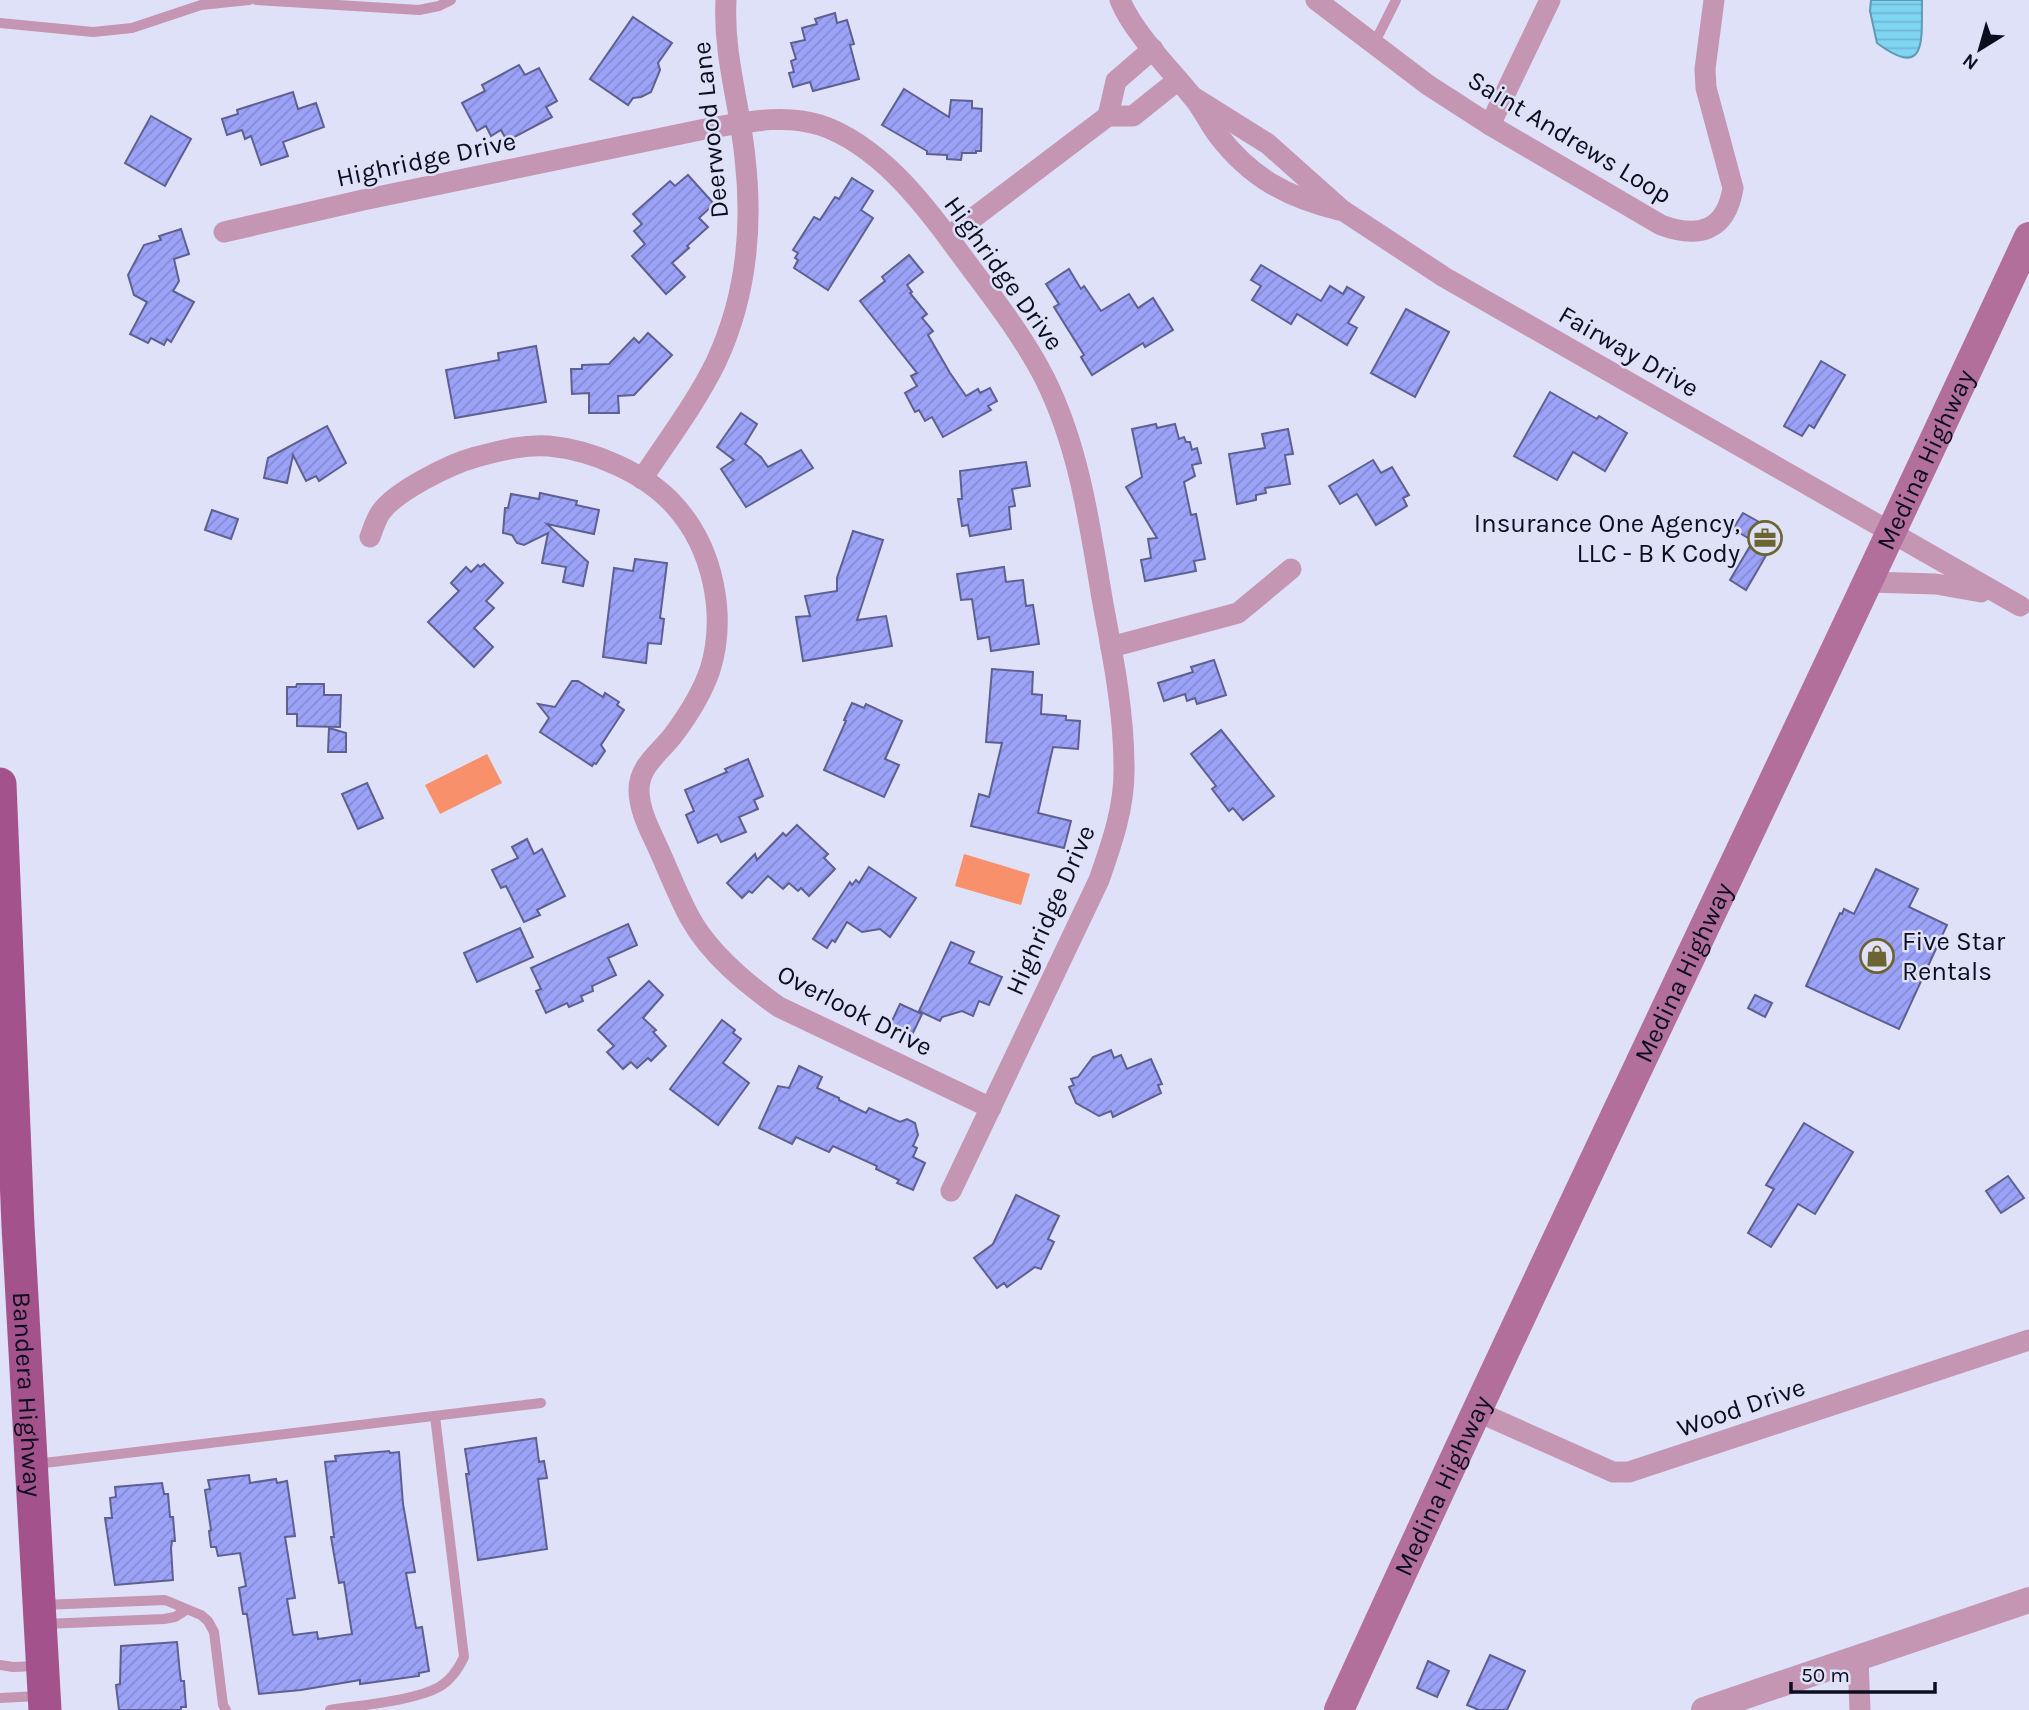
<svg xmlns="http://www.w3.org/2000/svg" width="2029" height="1710" font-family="Karla,sans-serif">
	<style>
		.garden { fill: #f8906b }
		.water { fill: url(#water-rules); stroke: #5e9ab3; stroke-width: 2 }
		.building { fill: url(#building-hatch); stroke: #5d6091; stroke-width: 2 }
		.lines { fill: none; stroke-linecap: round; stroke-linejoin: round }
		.service { stroke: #c496b3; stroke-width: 10 }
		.minor { stroke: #c496b3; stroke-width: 21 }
		.tertiary { stroke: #c496b3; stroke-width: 26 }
		.secondary { stroke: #b36f9c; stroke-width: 30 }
		.primary { stroke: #a4528b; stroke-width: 33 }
		.labels { text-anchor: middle; stroke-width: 5; stroke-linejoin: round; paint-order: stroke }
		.street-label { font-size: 26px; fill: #0d0d20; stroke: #dee1f7 }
		.poi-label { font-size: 26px; fill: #0d0d20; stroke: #dee1f7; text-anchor: end }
	</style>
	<defs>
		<pattern id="water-rules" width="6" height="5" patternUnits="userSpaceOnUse" patternTransform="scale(1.75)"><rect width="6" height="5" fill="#80d6f2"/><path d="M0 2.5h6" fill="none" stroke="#6db6cf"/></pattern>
		<pattern id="building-hatch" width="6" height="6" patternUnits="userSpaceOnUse" patternTransform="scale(1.75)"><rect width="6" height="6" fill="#9ca2f7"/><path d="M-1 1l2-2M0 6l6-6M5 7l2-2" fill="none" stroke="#858ad3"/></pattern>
	</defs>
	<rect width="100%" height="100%" fill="#dee1f7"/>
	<g class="garden">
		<path d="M487,754L502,783L440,814L425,785Z"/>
		<path d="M964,854L1030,874L1021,905L955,886Z"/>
	</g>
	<path class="water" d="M1871,0H1922C1921,35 1929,82 1877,43L1870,11Z"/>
	<g class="building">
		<path d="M835,13L837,23L847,20L854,44L850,45L859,79L813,91L810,82L793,87L789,73L794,72L791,61L796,59L791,43L805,40L802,28L817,24L815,19Z"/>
		<path d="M633,17L672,43L658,63L660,70L651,92L641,97L633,98L628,105L590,79Z"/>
		<path d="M519,65L525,75L539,68L557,101L546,107L552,117L507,141L501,130L491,136L486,126L477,131L462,103L485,91L482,85Z"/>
		<path d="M904,89L949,117L951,100L972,101V108L982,109L981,151H976V153H962L961,160L947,159V155L927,154V151L882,125Z"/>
		<path d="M293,92L298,109L316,103L324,127L283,142L288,156L261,165L251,136L245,139L242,130L227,135L222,119L238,114L237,110Z"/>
		<path d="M151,116L191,139L165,186L125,163Z"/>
		<path d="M688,175L714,204L699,218L708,227L687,246L689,248L672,263L685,277L666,294L632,256L645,244L634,231L642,224L633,214L670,181L675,186Z"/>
		<path d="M852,178L873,191L861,210L873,218L828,290L794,268L798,260L795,258L798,253L793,250L814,217L820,220L835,197L839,199Z"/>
		<path d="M181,229L189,254L174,259L179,281L173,291L194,302L171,342L167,339L164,345L151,338L148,343L130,334L147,302L134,295L128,275L144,245L161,240L159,236Z"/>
		<path d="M909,255L923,272L907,285L912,292L910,293L927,314L922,318L933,331L928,335L950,373L966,396L978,389L980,393L990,388L997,401L988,406L991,410L943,437L932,417L925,421L919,410L915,412L905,393L917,386L911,376L917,373L860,301L885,281L882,277Z"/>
		<path d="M1261,265L1321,301L1330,286L1343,294L1347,287L1364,297L1348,323L1357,328L1347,345L1297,314L1291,324L1252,300L1261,286L1251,280Z"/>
		<path d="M1069,269L1081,289L1084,286L1101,311L1129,294L1138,308L1153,298L1173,330L1145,347L1143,343L1092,375L1081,357L1084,355L1054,307L1059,304L1046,284Z"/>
		<path d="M1406,309L1449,332L1415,397L1371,373Z"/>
		<path d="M648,333L672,355L634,395L618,396L619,413H589V393L572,394L571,369H582V365L609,364L634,338L639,343Z"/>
		<path d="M536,346L546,402L455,418L446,370L499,360L498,353Z"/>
		<path d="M1821,361L1845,375L1814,428L1809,425L1802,436L1784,426Z"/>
		<path d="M1550,392L1597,419L1599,416L1627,433L1605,471L1573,452L1557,480L1514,456Z"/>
		<path d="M741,413L757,424L745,444L761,457L768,467L801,450L813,468L746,507L721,469L734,460L717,447Z"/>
		<path d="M1156,424L1157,428L1175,424L1179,439L1184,437L1186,442H1190L1192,450L1197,448L1201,463L1192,465L1195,476L1184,482L1191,515L1196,514L1205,559L1194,561L1196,571L1145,581L1141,560L1151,558L1148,539L1157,538L1126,487L1142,477L1132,429Z"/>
		<path d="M327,426L346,463L319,481L316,476L306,481L293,455L287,483L264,478L268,458Z"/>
		<path d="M1288,429L1293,454L1285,455L1290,484L1265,488L1266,493L1256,495V500L1237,504L1229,454L1265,448L1262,434Z"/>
		<path d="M1373,460L1381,473L1392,467L1409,495L1403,498L1407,506L1376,525L1357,494L1340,504L1329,486Z"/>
		<path d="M1026,462L1030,486L1012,489L1015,506L1009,507L1011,529L970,536L968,525L962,526L958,499H962L960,471Z"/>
		<path d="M540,493L577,501L576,505L599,510L594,534L547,524L588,562L583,586L563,582L566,567L542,563L548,533L524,545L517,543L512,535L503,533L505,508H508L511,494L539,499Z"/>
		<path d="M212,510L238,519L231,539L205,530Z"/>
		<path d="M1743,513L1779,533L1746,590L1730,580L1753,541L1733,529Z"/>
		<path d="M853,531L883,540L857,620L886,616L892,646L803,661L796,617L810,616L805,596L837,591V578Z"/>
		<path d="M635,559L667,563L660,618L664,619L661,644L648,643L646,663L603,657L614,568L633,571Z"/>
		<path d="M484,564L503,583L486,601L494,608L474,628L493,647L474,667L428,622L459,591L451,583L466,567L471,572L478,565L480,567Z"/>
		<path d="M1004,567L1006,582L1023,580L1026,606L1033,605L1039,644L991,651L989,637L978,639L972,599L961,600L957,574Z"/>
		<path d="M1214,660L1226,695L1197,704L1195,698L1187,701L1185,694L1164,701L1158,683L1193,672L1191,667Z"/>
		<path d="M992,669L1033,672L1032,694L1042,695L1041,714L1066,716V720L1080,721L1078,749L1053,747L1038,813L1071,821L1064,848L971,826L979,794L989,797L1002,743L986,742Z"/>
		<path d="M572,681H578L603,697L605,693L619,702L617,705L624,710L601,745L605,751L596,764L594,763L592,766L540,732L549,718L538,704L555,707Z"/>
		<path d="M297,684H324V695H341L340,727L297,726V714H287V687H296Z"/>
		<path d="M852,703L864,708L866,704L902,721L885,759L899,765L884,797L824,770L846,721L844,720Z"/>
		<path d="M329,728L346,733V752H328Z"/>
		<path d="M1221,730L1274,796L1243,820L1233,808L1229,811L1212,789L1216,786L1191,754Z"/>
		<path d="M748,759L763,796L754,800L758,809L739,817L746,832L721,842L717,834L698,843L686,815L694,811L685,790L727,772L725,769Z"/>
		<path d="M367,783L383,818L358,829L342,794Z"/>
		<path d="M797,825L828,854L824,858L835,869L809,896L801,888L798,891L789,883L783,889L768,876L752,893L749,891L742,898L727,883L755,854L757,860L783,833L786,836Z"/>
		<path d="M527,839L534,854L542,849L565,896L537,910L540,915L524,922L506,886L501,888L492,870L518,858L512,847Z"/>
		<path d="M869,867L916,898L890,937L880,929L862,932L847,922L835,942L832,940L827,948L813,939L850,882L852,885L856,880L859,883Z"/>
		<path d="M1876,869L1918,889L1909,907L1947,925L1899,1029L1806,986L1840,913L1842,914L1844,909L1854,914Z"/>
		<path d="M628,924L637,945L608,958L616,975L592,986L593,991L581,996L583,1001L569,1007L567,1003L546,1013L536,991L541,989L531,968Z"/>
		<path d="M520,928L533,957L477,982L464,953Z"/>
		<path d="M951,942L974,952L969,963L1002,977L989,1005L979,1001L973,1016L962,1011L942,1017L940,1021L919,1011Z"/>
		<path d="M649,981L663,995L643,1018L656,1030L653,1032L666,1046L651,1061L648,1058L637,1068L631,1062L623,1069L607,1052L614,1046L598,1030Z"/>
		<path d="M1755,995L1772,1003L1765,1017L1748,1008Z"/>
		<path d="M900,1004L922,1014L912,1035L890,1025Z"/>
		<path d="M722,1020L735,1030L733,1033L741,1039L723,1063L749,1083L718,1125L670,1089Z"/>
		<path d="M1111,1050L1114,1058L1121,1055L1127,1069L1151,1059L1162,1084L1158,1085L1161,1093L1113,1117L1111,1111L1099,1116L1076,1103L1069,1087L1074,1085L1071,1079L1078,1077L1093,1057Z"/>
		<path d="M799,1066L822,1077L817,1088L839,1098V1100L866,1113L869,1108L900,1122L907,1119L915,1123L918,1135L913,1146L917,1148L913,1157L925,1163L913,1190L897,1183L899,1180L876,1169L877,1166L833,1146L829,1152L796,1137L792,1144L759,1128L778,1086L789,1088Z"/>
		<path d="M1804,1123L1853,1152L1815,1214L1798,1204L1771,1247L1748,1233L1774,1189L1766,1185Z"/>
		<path d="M2008,1176L2024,1198L2001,1213L1986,1191Z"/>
		<path d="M1016,1195L1059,1216L1048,1239L1054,1242L1041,1269L1035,1267L1007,1287L1004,1283L997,1288L974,1258L993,1244Z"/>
		<path d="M536,1438L539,1462L544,1461L547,1478L538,1479L547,1549L478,1560L466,1474H469L465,1449Z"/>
		<path d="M389,1451L390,1453L399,1452L403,1504L415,1572L406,1573L416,1628L422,1627L429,1671L419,1673V1676L360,1684V1680L301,1690L259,1694L247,1614H243L239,1588L246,1586L240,1553L218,1556L216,1547H211L209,1531L211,1530L205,1490L210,1489L208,1480L249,1475L250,1483L276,1479L277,1483L287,1481L295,1536L285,1537L295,1598L287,1599L293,1635L317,1632L318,1639L352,1634L344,1582L339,1583L331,1537H334L325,1462L336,1461L335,1456Z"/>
		<path d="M162,1483L164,1494H168L170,1517H173L175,1541H172L171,1548L173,1580L115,1585L105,1518H112L110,1498L116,1497L115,1487Z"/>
		<path d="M177,1642L180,1674L181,1681H184L186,1707H181V1710H119L116,1685L120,1684L121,1646Z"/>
		<path d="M1490,1655L1525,1671L1507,1710H1479L1467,1705Z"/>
		<path d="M1428,1661L1449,1671L1437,1697L1417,1688Z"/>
	</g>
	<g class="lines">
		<g class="service">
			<path d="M256,0L419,10L439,6L451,0"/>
			<path d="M0,23L93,32L132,28L201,5L249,0"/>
			<path d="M1374,44L1396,0"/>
			<path d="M36,1464L541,1403"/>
			<path d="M43,1605L165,1600L201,1615L208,1621L214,1632L223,1705L226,1710"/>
			<path d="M44,1624L164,1619L175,1617L186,1610"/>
			<path d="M0,1665L13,1667L39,1666"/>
			<path d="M0,1698L39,1696"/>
			<path d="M330,1710C360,1705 414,1701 439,1687C451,1680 458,1670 464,1657L435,1416"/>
		</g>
		<g class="minor">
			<path d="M1120,0C1133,32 1169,68 1191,95C1202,107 1208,122 1218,135C1250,177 1288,198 1339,210"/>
			<path d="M1316,0L1428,85L1490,125L1661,225C1699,239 1726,231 1733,188L1706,88L1705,69L1714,0"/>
			<path d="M1193,97L1268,144L1342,210L1444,277L2020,606"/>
			<path d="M1108,116L1116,81L1153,49"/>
			<path d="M1490,125L1550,0"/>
			<path d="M224,232L363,200L705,129C743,123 782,113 820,125C877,144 922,201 956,248C987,290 1021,332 1045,379C1080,449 1090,528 1103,604C1113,657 1124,712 1124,767C1125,806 1112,843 1099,880L951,1191"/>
			<path d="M948,237L1108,116H1133L1178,80"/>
			<path d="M642,479C667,441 696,403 716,362C746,298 753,228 745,158C740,105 723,55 726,0"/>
			<path d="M370,537C373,529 376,519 381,512C396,491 450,464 476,457C499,451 524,444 549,446C592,450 646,473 675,506C713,548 727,615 710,670C702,693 689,714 674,734C661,752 639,765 639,790C639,811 651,832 659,850C669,872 678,896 690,918C710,954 745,983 779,1007L991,1108"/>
			<path d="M1869,582L1936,584L1981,592"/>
			<path d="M1111,647L1238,613L1291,569"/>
			<path d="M1476,1411L1613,1472H1629L2029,1340"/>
			<path d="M1858,1659L1860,1710"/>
		</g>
		<path class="tertiary" d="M1704,1710L2029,1600"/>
		<path class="secondary" id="s1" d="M1339,1710C1564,1216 1801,729 2029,237"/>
		<path class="primary" id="s2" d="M0,784L18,1226L45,1710"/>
	</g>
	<defs>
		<g id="office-ring" transform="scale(1.75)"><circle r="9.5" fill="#dee1f7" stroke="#6c6431" stroke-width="1.5"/><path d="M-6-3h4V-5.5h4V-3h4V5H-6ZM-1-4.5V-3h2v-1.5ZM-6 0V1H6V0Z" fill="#6c6431"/></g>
		<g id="shop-ring" transform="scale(1.75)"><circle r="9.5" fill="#dee1f7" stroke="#6c6431" stroke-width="1.5"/><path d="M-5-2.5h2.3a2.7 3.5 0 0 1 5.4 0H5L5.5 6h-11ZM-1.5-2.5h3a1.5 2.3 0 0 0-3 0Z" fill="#6c6431"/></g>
	</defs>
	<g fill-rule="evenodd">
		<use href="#office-ring" x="1765" y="538"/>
		<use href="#shop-ring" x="1877" y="956"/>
	</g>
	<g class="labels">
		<g class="street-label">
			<text transform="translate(710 130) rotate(-96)" y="9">Deerwood Lane</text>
			<text transform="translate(1570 137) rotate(31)" y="9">Saint Andrews Loop</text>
			<text transform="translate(426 159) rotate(-12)" y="9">Highridge Drive</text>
			<text transform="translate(1004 273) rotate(54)" y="9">Highridge Drive</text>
			<text transform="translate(1629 351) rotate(30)" y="9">Fairway Drive</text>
			<text dy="9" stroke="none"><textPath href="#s1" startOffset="1381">Medina Highway</textPath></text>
			<text transform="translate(1050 910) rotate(-66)" y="9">Highridge Drive</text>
			<text dy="9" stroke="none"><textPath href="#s1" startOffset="814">Medina Highway</textPath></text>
			<text transform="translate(855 1010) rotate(27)" y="9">Overlook Drive</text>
			<text dy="9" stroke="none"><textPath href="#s2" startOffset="611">Bandera Highway</textPath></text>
			<text transform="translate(1741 1407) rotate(-19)" y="9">Wood Drive</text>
			<text dy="9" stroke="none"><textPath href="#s1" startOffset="247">Medina Highway</textPath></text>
		</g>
		<g class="poi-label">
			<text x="1740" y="532">Insurance One Agency,<tspan x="1740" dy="30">LLC - B K Cody</tspan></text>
			<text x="1902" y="950" text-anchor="start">Five Star<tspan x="1902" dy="30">Rentals</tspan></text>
		</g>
	</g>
	<g transform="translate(1980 49) rotate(217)" stroke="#dee1f7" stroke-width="5" paint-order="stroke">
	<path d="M0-5L12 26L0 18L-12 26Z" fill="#0d0d20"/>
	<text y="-10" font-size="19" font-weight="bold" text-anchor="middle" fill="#0d0d20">N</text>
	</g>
	<path d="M1791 1682v10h144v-10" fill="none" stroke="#0d0d20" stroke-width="3.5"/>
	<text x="1801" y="1682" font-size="21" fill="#0d0d20" stroke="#dee1f7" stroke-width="5" paint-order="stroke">50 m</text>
</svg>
